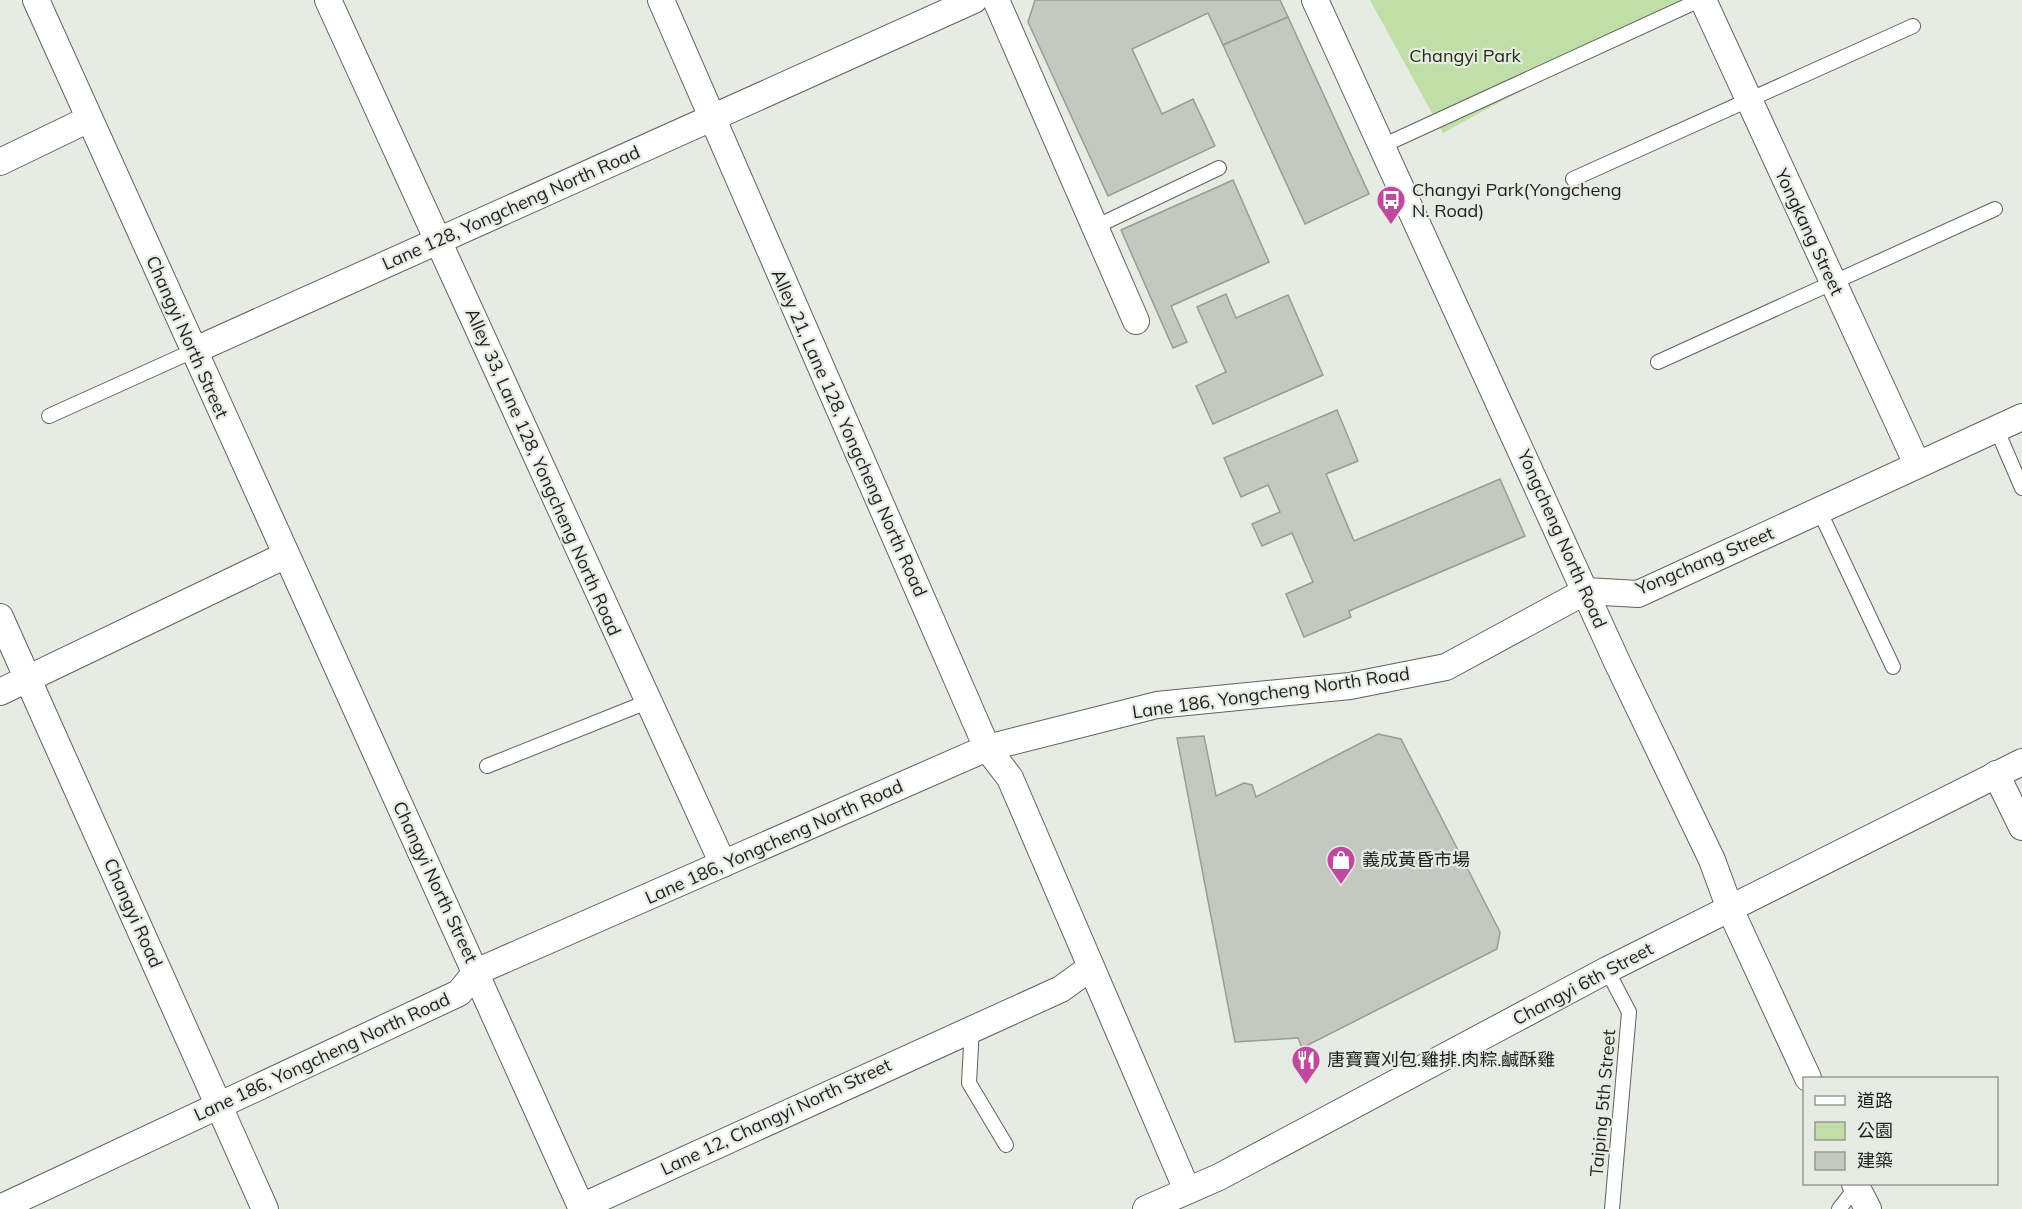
<svg xmlns="http://www.w3.org/2000/svg" width="2022" height="1209" font-family="Mulish,'Noto Sans TC',sans-serif">
	<style>
		.green { fill: #c1dea8 }
		.building { fill: #c4c8c0; stroke: #989c95; stroke-width: 1.5 }
		.lines { fill: none; stroke-linecap: round; stroke-linejoin: round }
		.lane-casing { stroke: #60635d; stroke-width: 16 }
		.street-casing { stroke: #60635d; stroke-width: 28 }
		.lane { stroke: #fff; stroke-width: 14 }
		.street { stroke: #fff; stroke-width: 26 }
		.labels { text-anchor: middle; stroke-width: 4.5; stroke-linejoin: round; paint-order: stroke }
		.park-label { font-size: 18px; fill: #202f0f; stroke: #e6ebe3 }
		.poi-label { font-size: 18px; fill: #1f201d; stroke: #e6ebe3; text-anchor: start }
		.street-label { font-size: 18px; fill: #1f201d; stroke: #e6ebe3 }
	</style>
	<rect width="100%" height="100%" fill="#e6ebe3"/>
	<path class="green" d="M1370,0H1687L1443,133Z"/>
	<g class="building">
		<path d="M1035,0H1280L1288,17L1223,45L1208,13L1132,49L1162,114L1193,99L1215,146L1108,196L1028,22Z"/>
		<path d="M1288,17L1369,194L1305,224L1223,45Z"/>
		<path d="M1233,180L1269,262L1171,306L1187,342L1173,348L1121,230Z"/>
		<path d="M1226,294L1236,318L1288,295L1323,375L1213,424L1196,386L1226,372L1197,307Z"/>
		<path d="M1337,410L1358,461L1326,474L1354,541L1500,479L1525,536L1349,611L1351,617L1304,637L1286,594L1313,582L1292,533L1262,546L1252,524L1280,512L1268,485L1241,497L1224,458Z"/>
		<path d="M1378,734L1401,739L1500,932L1497,949L1302,1048L1298,1038L1235,1042L1177,738L1204,736L1216,796L1244,783L1252,785L1256,797Z"/>
	</g>
	<g class="lines">
		<g class="lane-casing">
			<g id="lane">
				<path d="M1382,146L1700,0"/>
				<path d="M1573,179L1913,26"/>
				<path d="M1097,226L1219,168"/>
				<path d="M1658,362L1995,209"/>
				<path d="M49,416L193,351"/>
				<path d="M1996,428L2022,488"/>
				<path d="M1819,510L1893,667"/>
				<path d="M487,766L647,702"/>
				<path d="M1607,970L1629,1012L1612,1209"/>
				<path d="M972,1027L969,1083L1006,1145"/>
				<path d="M1839,1209L1857,1186"/>
			</g>
		</g>
		<g class="street-casing">
			<g id="street">
				<path d="M36,0L582,1209"/>
				<path d="M328,0L723,864"/>
				<path d="M661,0L987,748L1010,778L1187,1190"/>
				<path d="M996,0L1136,321"/>
				<path d="M1315,0L1617,662L1712,860L1730,909L1808,1078"/>
				<path d="M1703,0L1917,464"/>
				<path d="M0,162L89,119"/>
				<path d="M193,351L974,0"/>
				<path d="M0,617L265,1209"/>
				<path d="M0,692L286,555"/>
				<path d="M1996,774L2022,827"/>
				<path d="M1855,1184L1868,1209"/>
				<path d="M581,1207L1061,989L1090,968"/>
				<path d="M0,1208L459,993L476,972L987,748L1157,705L1350,686L1446,667L1586,591L1638,594L2022,417"/>
				<path d="M1146,1209L1219,1177L1607,970L2022,762"/>
			</g>
		</g>
		<use href="#lane" class="lane"/>
		<use href="#street" class="street"/>
	</g>
	<defs>
		<g id="bus-pin" transform="scale(1.5)"><path d="M0 17L-7.5 6A9.5 9.5 0 1 1 7.5 6Z" fill="#c0489d" stroke="#e6ebe3"/><path d="M-5-6H5V4H4V6H2V4H-2V6H-4V4H-5ZM-3.5-4V0h7V-4ZM-3.5 1.2v1.5H-2V1.2ZM2 1.2v1.5H3.5V1.2Z" fill="#fff"/></g>
		<g id="shop-pin" transform="scale(1.5)"><path d="M0 17L-7.5 6A9.5 9.5 0 1 1 7.5 6Z" fill="#c0489d" stroke="#e6ebe3"/><path d="M-5-2.5h2.3a2.7 3.5 0 0 1 5.4 0H5L5.5 6h-11ZM-1.5-2.5h3a1.5 2.3 0 0 0-3 0Z" fill="#fff"/></g>
		<g id="restaurant-pin" transform="scale(1.5)"><path d="M0 17L-7.5 6A9.5 9.5 0 1 1 7.5 6Z" fill="#c0489d" stroke="#e6ebe3"/><path d="M-5-6h1v4h1v-4h1v4h1v-4h1v5L-1.5 .5V6h-2V.5L-5-1ZM5-6V6H3V1.5H1.5Q1.5-4 5-6Z" fill="#fff"/></g>
	</defs>
	<g fill-rule="evenodd">
		<use href="#bus-pin" x="1391" y="200"/>
		<use href="#shop-pin" x="1341" y="860"/>
		<use href="#restaurant-pin" x="1306" y="1060"/>
	</g>
	<g class="labels">
		<g class="park-label">
			<text x="1465" y="62">Changyi Park</text>
		</g>
		<g class="poi-label">
			<text x="1412" y="196">Changyi Park(Yongcheng<tspan x="1412" dy="21">N. Road)</tspan></text>
			<text x="1362" y="866">義成黃昏市場</text>
			<text x="1327" y="1066">唐寶寶刈包.雞排.肉粽.鹹酥雞</text>
		</g>
		<g class="street-label">
			<text transform="translate(511 208) rotate(-24)" y="6">Lane 128, Yongcheng North Road</text>
			<text transform="translate(1809 232) rotate(65)" y="6">Yongkang Street</text>
			<text transform="translate(187 337) rotate(66)" y="6">Changyi North Street</text>
			<text transform="translate(849 433) rotate(66)" y="6">Alley 21, Lane 128, Yongcheng North Road</text>
			<text transform="translate(543 472) rotate(66)" y="6">Alley 33, Lane 128, Yongcheng North Road</text>
			<text transform="translate(1562 539) rotate(66)" y="6">Yongcheng North Road</text>
			<text transform="translate(1705 561) rotate(-23)" y="6">Yongchang Street</text>
			<text transform="translate(1271 693) rotate(-8)" y="6">Lane 186, Yongcheng North Road</text>
			<text transform="translate(774 842) rotate(-24)" y="6">Lane 186, Yongcheng North Road</text>
			<text transform="translate(435 882) rotate(65)" y="6">Changyi North Street</text>
			<text transform="translate(133 913) rotate(66)" y="6">Changyi Road</text>
			<text transform="translate(1583 984) rotate(-28)" y="6">Changyi 6th Street</text>
			<text transform="translate(322 1057) rotate(-25)" y="6">Lane 186, Yongcheng North Road</text>
			<text transform="translate(1603 1103) rotate(-85)" y="6">Taiping 5th Street</text>
			<text transform="translate(776 1117) rotate(-25)" y="6">Lane 12, Changyi North Street</text>
		</g>
	</g>
	<rect x="1803" y="1077" width="195" height="108" fill="#e6ebe3" stroke="#969a94" stroke-width="1.5"/>
	<rect x="1815" y="1096" width="30" height="9" fill="#ffffff" stroke="#969a94" stroke-width="1.5"/>
	<text x="1857" y="1107" font-size="18" fill="#1f201d">道路</text>
	<rect x="1815" y="1122" width="30" height="18" fill="#c1dea8" stroke="#969a94" stroke-width="1.5"/>
	<text x="1857" y="1137" font-size="18" fill="#1f201d">公園</text>
	<rect x="1815" y="1152" width="30" height="18" fill="#c4c8c0" stroke="#969a94" stroke-width="1.5"/>
	<text x="1857" y="1167" font-size="18" fill="#1f201d">建築</text>
</svg>
